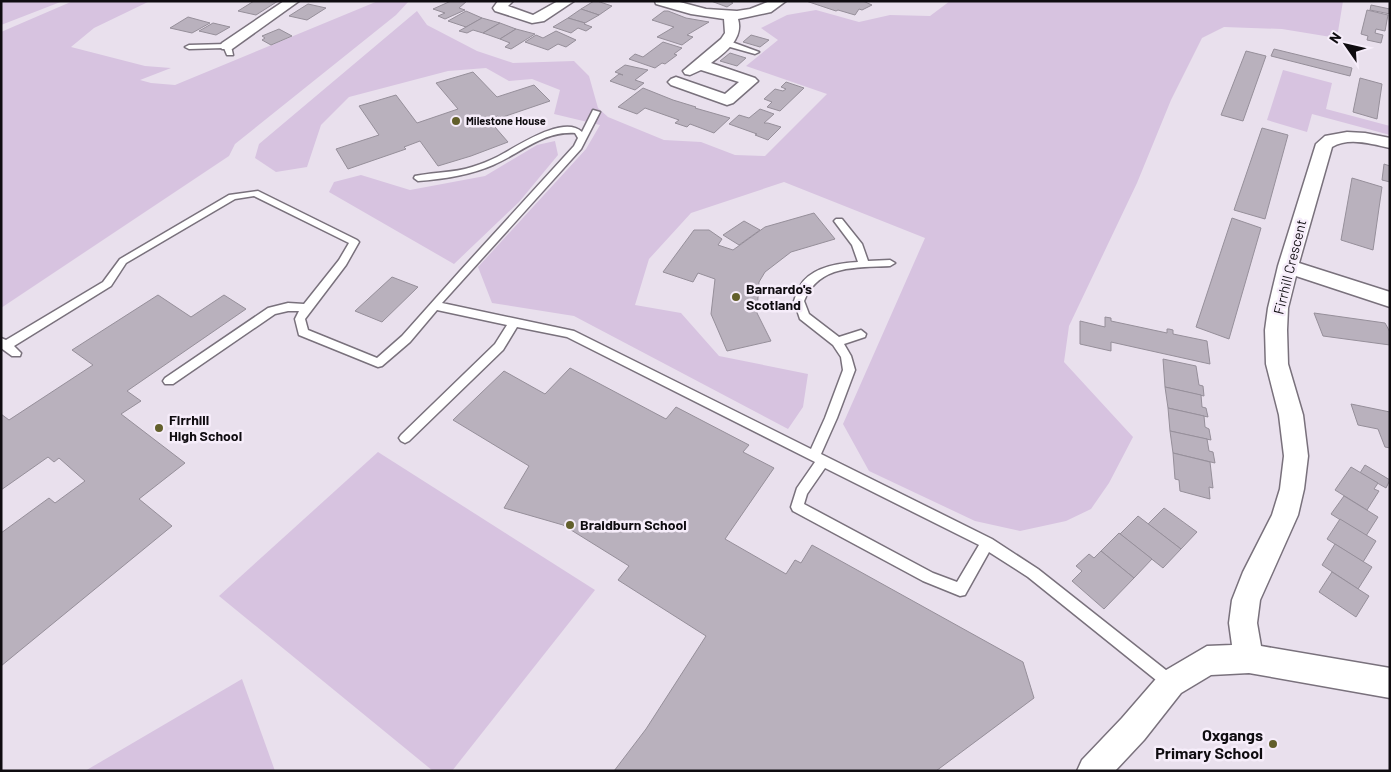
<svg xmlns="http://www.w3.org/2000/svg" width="1391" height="772" font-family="Barlow,sans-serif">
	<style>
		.green { fill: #d7c3e0 }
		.building { fill: #b9b1bd; stroke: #968f9a }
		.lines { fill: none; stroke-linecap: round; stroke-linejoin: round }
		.service-casing { stroke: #79717c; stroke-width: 3 }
		.minor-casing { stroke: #79717c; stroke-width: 3 }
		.service { fill: #fff; fill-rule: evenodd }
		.minor { fill: #fff; fill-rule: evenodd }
		.poi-dot { fill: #625f2b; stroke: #f6edfa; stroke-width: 2 }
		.labels { text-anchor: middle; stroke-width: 5; stroke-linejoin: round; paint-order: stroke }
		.far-poi-label { font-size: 11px; font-weight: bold; fill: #0f0c10; stroke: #f6edfa; text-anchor: start }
		.street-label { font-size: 14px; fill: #0f0c10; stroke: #f6edfa }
		.poi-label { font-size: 14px; font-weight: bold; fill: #0f0c10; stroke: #f6edfa; text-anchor: start }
		.near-poi-label { font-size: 16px; font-weight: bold; fill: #0f0c10; stroke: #f6edfa; text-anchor: end }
	</style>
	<rect width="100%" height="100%" fill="#e9e0ed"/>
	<g class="green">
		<path d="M1,1H63L1,25Z"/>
		<path d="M73,1H150L94,28L71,47L145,66L171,68L140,80L151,83L175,85L378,1H409L396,15L235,144L229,156L1,308V32Z"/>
		<path d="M950,1H1343L1337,38L1282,29L1224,27L1202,38L1171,100L1137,183L1069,326L1064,362L1133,437L1109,483L1091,509L1066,521L1020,531L975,521L869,471L843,424L925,238L784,182L691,213L649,259L635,305L681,313L719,356L808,374L803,407L788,429L574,316L492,303L478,267L586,149L600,125L554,114L560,90L532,79L509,81L486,68L448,71L349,97L321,125L307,167L276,172L255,158L259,144L417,11L427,25L477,51L513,63L574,61L589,76L598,108L608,117L664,140L701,142L735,155L765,156L827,94L746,66L778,40L761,28L787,15L816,10L859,22L890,15L930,16Z"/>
		<path d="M1283,70L1332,83L1326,109L1390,126V135L1312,114L1307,132L1267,120Z"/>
		<path d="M555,141L558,155L519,202L454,264L329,192L334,182L361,175L410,190L485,176L537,145Z"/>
		<path d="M378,452L595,590L452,771H433L219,596Z"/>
		<path d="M242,679L275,771H85Z"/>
	</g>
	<g class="building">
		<path d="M254,1H278L256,15L238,11Z"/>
		<path d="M451,1H467L459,8L465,10L445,19L438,16L445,13L433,9Z"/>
		<path d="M594,1H597L612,6L599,15L581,9Z"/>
		<path d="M711,1H732L731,2L733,3L727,7Z"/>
		<path d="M863,1L872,5L862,10L859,9L855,15L838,10L836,11L806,1Z"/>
		<path d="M308,4L326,8L307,20L289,16Z"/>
		<path d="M1371,5L1390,9V14L1370,10Z"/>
		<path d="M581,9L599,15L585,23L568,18Z"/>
		<path d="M1367,10L1388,15L1385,31L1376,29L1375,33L1383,35L1381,43L1367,40L1368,36L1361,34Z"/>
		<path d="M466,11L482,18L466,27L448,21Z"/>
		<path d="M664,11H668L686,18L709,22L687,35L693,37L682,45L657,37L674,27L652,20Z"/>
		<path d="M188,17L210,23L192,33L170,28Z"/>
		<path d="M482,18L500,23L483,33L473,30L467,33L459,31Z"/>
		<path d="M568,18L585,23L584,24L592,27L586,31L578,28L571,33L553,27Z"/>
		<path d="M213,23L230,27L216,35L199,31Z"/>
		<path d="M500,23L516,29L500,39L483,33Z"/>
		<path d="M279,29L292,36L271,45L262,40L265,38L262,36Z"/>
		<path d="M516,29L535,34L511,49L505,47L510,43L500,39Z"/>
		<path d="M556,31L576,40L566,47L558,44L548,50L525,42L536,35L543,38Z"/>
		<path d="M751,35L769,40L760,47L743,42Z"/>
		<path d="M663,42L682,48L674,54L677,55L665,64L662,63L655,68L629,59L635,54L643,57Z"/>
		<path d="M1274,49L1352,68L1350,76L1271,56Z"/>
		<path d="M1246,51L1266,56L1243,121L1221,115Z"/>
		<path d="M730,53L746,58L737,66L720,61Z"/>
		<path d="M625,65L648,70L635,80L644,83L635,90L610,81L619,74L623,75L615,72Z"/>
		<path d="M473,72L497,97L534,85L550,101L500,118L498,116L488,119L508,142L471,156L438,166L420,141L404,147L406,149L348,169L336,149L379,135L359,106L396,95L417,123L458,109L436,83Z"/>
		<path d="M1360,78L1382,84L1377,119L1353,112Z"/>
		<path d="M786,82L804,88L780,111L767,107L772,102L764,99L775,89L783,91L786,89L781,87Z"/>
		<path d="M643,88L673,100L696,107L695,108L730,118L714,133L690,124L687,127L675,123L679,120L645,108L637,114L618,107Z"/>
		<path d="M760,109L774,114L764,123H768L781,127L768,140L755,135L757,134L729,124L739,115L749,118Z"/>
		<path d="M1262,128L1288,135L1265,219L1234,210Z"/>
		<path d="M1384,164L1390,166V182L1382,180Z"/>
		<path d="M1352,178L1382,187L1373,250L1341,240Z"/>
		<path d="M814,213L835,239L791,252L765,272L759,282L757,313L771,341L727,351L711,314L715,279L698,273L693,282L663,272L694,230H709L722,239L718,245L733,250L765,227Z"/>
		<path d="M1232,218L1261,228L1229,339L1196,327Z"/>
		<path d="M744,221L760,230L739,245L723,235Z"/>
		<path d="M392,277L418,287L382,322L355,311Z"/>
		<path d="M158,295L191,317L224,295L246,309L127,391L141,401L121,414L185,463L139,499L172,526L1,666V533L49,498L55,503L85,481L59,458L54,462L48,457L1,490V414L9,420L93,365L72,350Z"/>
		<path d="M1314,313L1385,323L1390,332V345L1323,336Z"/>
		<path d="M1105,317L1111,318V321L1167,333V329H1169L1173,330V334L1207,341L1210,364L1111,342V351L1080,344V321L1105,327Z"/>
		<path d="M1163,359L1196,366L1199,385L1203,386L1204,396L1165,387Z"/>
		<path d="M570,368L666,419L676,407L749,445L743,452L774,468L725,539L786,574L795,560L801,563L812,545L1023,662L1034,698L936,771H614L646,729L706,636L618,580L629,566L563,525L504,508L529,466L453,420L504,371L545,394Z"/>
		<path d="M1165,387L1201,395L1202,407L1206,408L1208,417L1168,408Z"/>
		<path d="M1351,404L1390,412V448L1385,447L1378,429L1358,425Z"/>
		<path d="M1168,408L1204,416L1205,427L1209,429L1211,440L1170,431Z"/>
		<path d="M1170,431L1207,439L1209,451L1213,452L1215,463L1173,453Z"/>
		<path d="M1173,453L1210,462L1213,488L1209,487L1210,499L1180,491L1179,480L1175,479Z"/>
		<path d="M1365,465L1390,480L1386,488L1360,473Z"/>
		<path d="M1351,467L1378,483L1374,489L1379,491L1367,510L1335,490Z"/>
		<path d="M1344,496L1378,517L1366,536L1331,514Z"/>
		<path d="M1164,508L1197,532L1181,549L1148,524Z"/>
		<path d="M1138,516L1181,549L1163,568L1120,534Z"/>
		<path d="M1340,519L1376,541L1363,562L1327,539Z"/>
		<path d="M1119,533L1152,559L1134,578L1101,551Z"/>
		<path d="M1335,544L1372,567L1358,589L1322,565Z"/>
		<path d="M1101,551L1134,578L1104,609L1072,581L1082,571L1076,566L1089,554L1094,558Z"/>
		<path d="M1332,572L1369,596L1356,617L1319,592Z"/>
	</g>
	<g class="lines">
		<g class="service-casing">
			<g id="service">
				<path d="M723,41H729L759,52L755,54L723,45Z"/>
				<path d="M227,44L231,46L233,55H227L224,48L189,49L185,47L189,45Z"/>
				<path d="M593,110L600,112L581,149L442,303L574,331L811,449L825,418L843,370L841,357L833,345L800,319L794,301C796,296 797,290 800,286C811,267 839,263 858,262L852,245L834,221L836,219H842L862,244L868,261L890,260L895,263L890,266C856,268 819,264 804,301L809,314L839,337L861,330L866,334L865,337L844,344L851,356L855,370L837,418L821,454L992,539L1038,569L1176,678L1178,683L1176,688L1171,690L1166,688L1028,577L989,552L965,595L960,596L923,581L793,511L791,507L797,488L815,462L567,337L517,327L503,350L409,441L405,443L401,441L399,438L401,435L495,344L507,325L437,310L410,342L382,366L378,367L299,335L295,319L299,311H288L275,314L173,384H165L163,381L165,378L268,308L288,303L304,304L339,260L349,243L254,196L235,199L126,263L111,286L14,346L21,353L20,356H12L1,348V338L6,340L103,282L120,259L229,195L258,191L357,240L359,242L346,265L305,319L308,330L377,358L402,336L460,271L574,146L578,138L575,133C543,131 521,153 493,165C470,175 444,179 418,181L414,178L415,176C434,172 453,173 472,167C481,164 489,161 497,157C515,148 563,114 582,132ZM825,468L979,545L957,582L933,573L804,504L807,494Z"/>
			</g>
		</g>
		<g class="minor-casing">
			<g id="minor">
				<path d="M284,1H299L232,49H222L220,46L222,43Z"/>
				<path d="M498,1H513L508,6L533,15L558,1H574L544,21L532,23L495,11L493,8Z"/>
				<path d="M655,1H676L706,9L737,11L750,9L770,1H786L771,12L738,19C744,38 725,53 711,63L755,78L758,81L733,103L727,105L671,85L668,82L671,79L676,77L725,94L739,82L701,70L690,75L685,74L683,71L721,39L725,33L724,19L691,14L656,4Z"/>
				<path d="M1347,132L1365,133L1390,138V148C1371,144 1349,137 1332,147L1299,263L1390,292V307L1296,276L1288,308L1287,330L1288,364L1303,415L1308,456L1304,489L1298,515L1260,600L1257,623L1261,646L1390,668V698L1249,673L1211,675L1181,693L1144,740L1115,771H1077L1082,760L1122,718L1161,673L1207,646L1232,645L1229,623L1232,600L1243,572L1272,515L1280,489L1284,456L1279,415L1266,364L1265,330L1268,308L1278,266L1316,144L1325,136Z"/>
			</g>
		</g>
		<use href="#service" class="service"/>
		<use href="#minor" class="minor"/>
	</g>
	<g class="poi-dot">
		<circle cx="456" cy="121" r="5"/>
		<circle cx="736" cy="297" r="5"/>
		<circle cx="159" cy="428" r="5"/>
		<circle cx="570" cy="525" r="5"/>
		<circle cx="1273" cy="744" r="5"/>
	</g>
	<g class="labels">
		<g class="far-poi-label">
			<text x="466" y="125">Milestone House</text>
		</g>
		<g class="street-label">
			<text transform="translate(1290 267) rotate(-76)" y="5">Firrhill Crescent</text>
		</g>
		<g class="poi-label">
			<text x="746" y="294">Barnardo's<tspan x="746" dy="16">Scotland</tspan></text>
			<text x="169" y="425">Firrhill<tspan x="169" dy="16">High School</tspan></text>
			<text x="580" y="530">Braidburn School</text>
		</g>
		<g class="near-poi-label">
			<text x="1263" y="741">Oxgangs<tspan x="1263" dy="18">Primary School</tspan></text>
		</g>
	</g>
	<rect width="1391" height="772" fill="none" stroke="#0f0c10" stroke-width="5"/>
	<g transform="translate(1346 45) rotate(304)" stroke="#f6edfa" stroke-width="4" paint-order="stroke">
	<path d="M0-4L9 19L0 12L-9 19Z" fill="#0f0c10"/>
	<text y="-8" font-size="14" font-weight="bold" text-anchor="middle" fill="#0f0c10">N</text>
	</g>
</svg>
